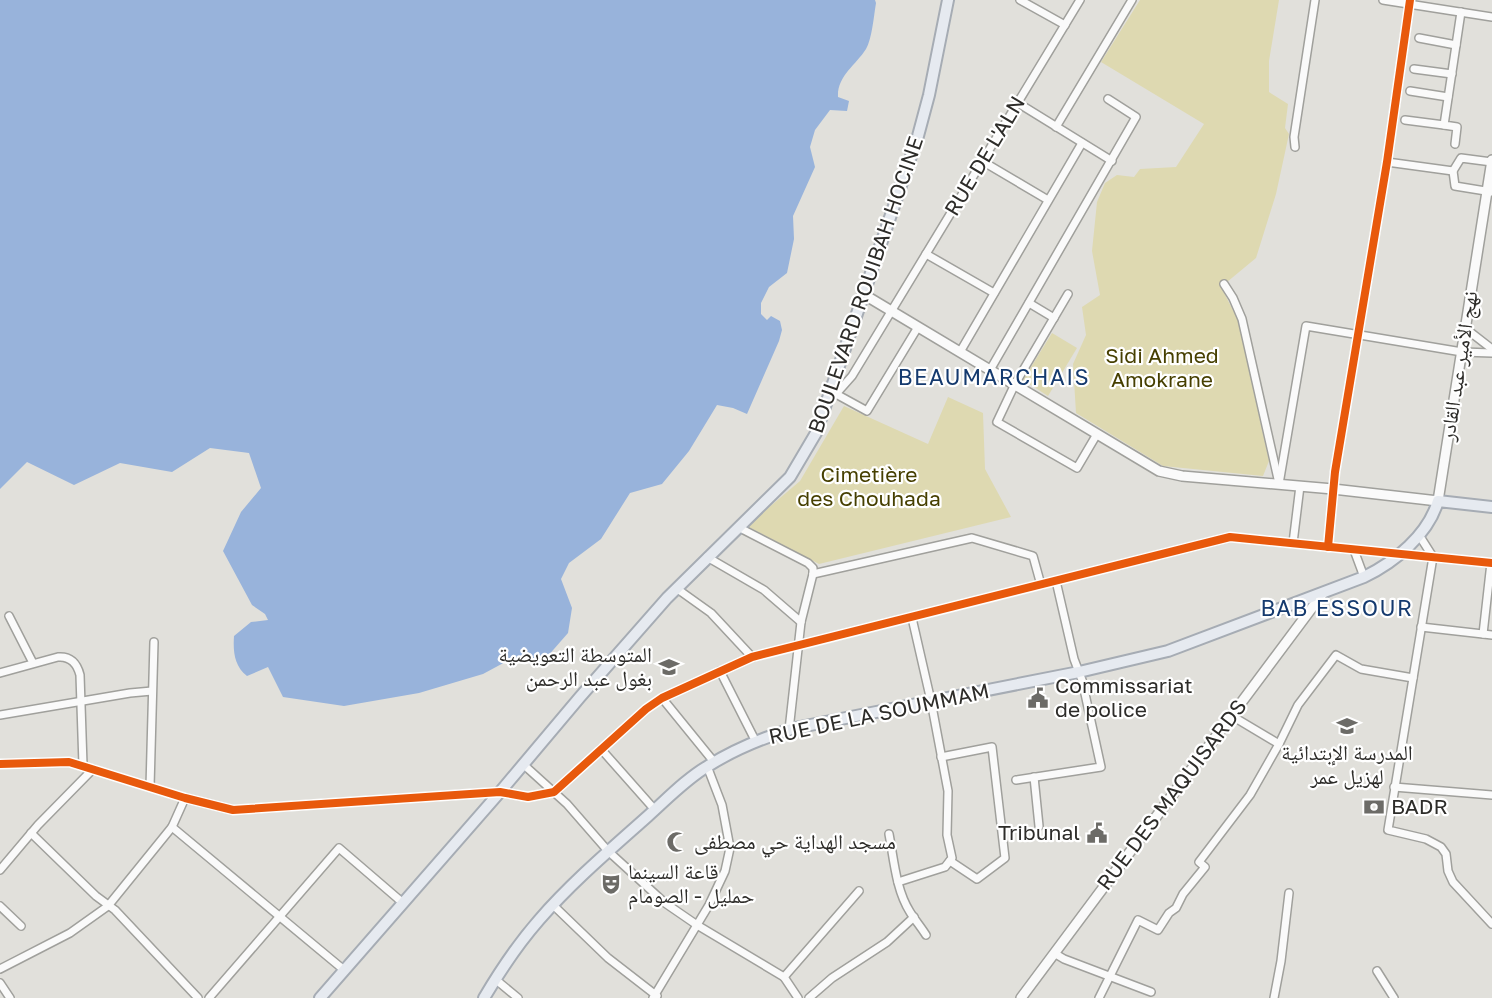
<svg xmlns="http://www.w3.org/2000/svg" width="1492" height="998" font-family="'Golos Text','Noto Naskh Arabic',sans-serif">
	<style>
		.green { fill: #ded9b1 }
		.water { fill: #98b3db }
		.lines { fill: none; stroke-linecap: round; stroke-linejoin: round }
		.minor-casing { stroke: #a0a09c; stroke-width: 10 }
		.secondary-casing { stroke: #a0a09c; stroke-width: 12 }
		.primary-casing { stroke: #a6acb4; stroke-width: 14 }
		.minor { stroke: #fafafa; stroke-width: 7 }
		.secondary { stroke: #fafafa; stroke-width: 9 }
		.primary { stroke: #e6eaf0; stroke-width: 10 }
		.cycleway-casing { stroke: #fff; stroke-width: 11 }
		.cycleway { stroke: #e8590c; stroke-width: 8 }
		.labels { text-anchor: middle; stroke-width: 4.5; stroke-linejoin: round; paint-order: stroke }
		.street-label { font-size: 21px; fill: #2d2c29; stroke: #fff }
		.park-label { font-size: 21px; fill: #463f00; stroke: #fff }
		.poi-label { font-size: 21px; fill: #2d2c29; stroke: #fff; text-anchor: start }
		.neighbourhood-label { font-size: 22px; letter-spacing: 1.5px; fill: #153a6e; stroke: #fff }
	</style>
	<rect width="100%" height="100%" fill="#e1e0db"/>
	<g class="green">
		<path d="M1140,0H1279L1269,61V92L1288,104L1285,128L1289,134L1276,194L1256,258L1221,287L1238,320L1269,461L1263,476L1163,466L1076,413L1073,364L1086,335L1082,307L1100,295L1092,251L1097,202L1105,183L1117,175L1134,177L1140,169L1176,167L1204,124L1101,62Z"/>
		<path d="M1052,333L1077,348L1048,396L1023,380Z"/>
		<path d="M948,397L983,413L985,469L1011,517L819,564L747,526L800,481L844,406L928,444Z"/>
	</g>
	<path class="water" d="M0,0H875L876,3C874,15 872,39 866,49C856,65 837,76 838,97L849,101L847,111L830,110L815,130L810,147L815,167L793,216L794,239L787,273L769,287L761,303V314L767,320L771,316L780,321L782,330L779,341L747,414L733,408L717,405L689,451L662,484L630,493L601,539L569,563L561,579L572,608L568,633L540,665L509,660L483,674L419,693L344,706L283,697L268,667L247,676C234,666 233,651 234,636L251,622L268,620L265,614L252,605L223,551L241,512L261,488L249,453L210,448L172,472L120,463L74,485L27,462L0,489Z"/>
	<g class="lines">
		<g class="minor-casing">
			<g id="minor">
				<path d="M1020,0L1065,25"/>
				<path d="M1383,0L1492,17"/>
				<path d="M1419,38L1456,45"/>
				<path d="M1414,69L1452,74"/>
				<path d="M1410,91L1448,97"/>
				<path d="M1018,103L1112,161"/>
				<path d="M1405,120L1444,125"/>
				<path d="M1056,127L1132,0"/>
				<path d="M1455,144L1457,127L1444,125L1461,12"/>
				<path d="M1295,147L1294,137L1315,0"/>
				<path d="M982,161L1048,200"/>
				<path d="M1387,162L1453,171"/>
				<path d="M1492,162L1461,158L1453,171L1455,186L1492,192"/>
				<path d="M926,254L994,293"/>
				<path d="M1224,284L1233,298L1242,319L1278,479"/>
				<path d="M1068,294L1015,384L997,422L1077,468L1097,434"/>
				<path d="M1029,303L1054,318"/>
				<path d="M1465,328L1492,349"/>
				<path d="M960,352L1082,143"/>
				<path d="M990,370L1136,117L1108,99"/>
				<path d="M836,394L867,411L918,327"/>
				<path d="M827,400L836,394L852,376L1080,0"/>
				<path d="M1279,484L1306,326L1462,352L1492,353"/>
				<path d="M738,527L808,563L813,568V574"/>
				<path d="M1419,535L1433,557L1388,830L1426,839L1441,847L1446,854L1448,871L1453,882L1492,924"/>
				<path d="M1293,543L1300,486"/>
				<path d="M1328,547L1335,472L1387,162L1410,0"/>
				<path d="M1354,550L1364,577"/>
				<path d="M707,557L764,590L801,622"/>
				<path d="M813,574L972,538L1033,556L1041,585"/>
				<path d="M676,588L711,613L752,657"/>
				<path d="M9,616L33,663"/>
				<path d="M912,618L931,701"/>
				<path d="M1421,627L1492,635"/>
				<path d="M1483,634L1491,563"/>
				<path d="M720,671L756,742"/>
				<path d="M0,673L58,657C70,656 77,663 80,675L83,765"/>
				<path d="M662,698L714,762"/>
				<path d="M0,715L130,693L152,691"/>
				<path d="M1232,716L1279,744"/>
				<path d="M789,730L801,622L813,574"/>
				<path d="M601,749L655,810"/>
				<path d="M941,757L992,747L1005,858L977,879L950,861"/>
				<path d="M0,764L69,762L185,798L233,810L500,792L528,797L554,792"/>
				<path d="M524,765L567,804L608,851L665,903L697,925L784,977L798,998"/>
				<path d="M1034,777L1039,826"/>
				<path d="M1016,780L1101,767L1082,680L1074,659L1056,581"/>
				<path d="M150,787L154,642"/>
				<path d="M1394,787L1492,795"/>
				<path d="M554,792L646,709L662,698L752,657L1230,537L1492,563"/>
				<path d="M172,827L344,970"/>
				<path d="M31,833L96,896L115,910L198,998"/>
				<path d="M889,834C894,860 896,890 910,912C915,920 921,927 926,935"/>
				<path d="M0,870L38,825L93,769"/>
				<path d="M898,882L945,867L952,858L947,835L948,791L931,701"/>
				<path d="M553,905L608,958L657,996"/>
				<path d="M0,906L21,926"/>
				<path d="M1054,953L1064,959L1151,992"/>
				<path d="M0,969L70,933L108,906L172,827L185,798"/>
				<path d="M1377,971L1394,998"/>
				<path d="M784,977L859,891"/>
				<path d="M495,979L518,998"/>
				<path d="M0,983L10,998"/>
				<path d="M209,998L339,848L403,903"/>
				<path d="M653,998L709,905L725,871L730,848L722,805L707,766"/>
				<path d="M809,998L832,978L887,942L914,917"/>
				<path d="M1099,998L1138,920L1158,930L1169,913L1176,908L1183,894L1205,867L1199,862L1250,795L1279,744L1298,705L1336,655L1361,669L1413,678"/>
				<path d="M1274,998L1281,961L1289,893"/>
			</g>
		</g>
		<g class="secondary-casing">
			<g id="secondary">
				<path d="M863,294L1159,471L1182,476L1333,489L1438,501L1492,160"/>
				<path d="M1021,998L1323,593"/>
			</g>
		</g>
		<g class="primary-casing">
			<g id="primary">
				<path d="M320,998L500,792L580,697L667,598L790,477L816,433L918,136L929,95L948,0"/>
				<path d="M484,998C500,971 518,944 539,920C572,882 611,849 648,816C667,799 686,779 708,766C735,749 765,737 795,728L1079,672L1168,651L1364,577C1395,562 1428,535 1438,501L1492,507"/>
			</g>
		</g>
		<use href="#minor" class="minor"/>
		<use href="#secondary" class="secondary"/>
		<use href="#primary" class="primary"/>
		<g class="cycleway-casing">
			<g id="cycleway">
				<path d="M1328,547L1335,472L1387,162L1410,0"/>
				<path d="M0,764L69,762L185,798L233,810L500,792L528,797L554,792L646,709L662,698L752,657L1230,537L1492,563"/>
			</g>
		</g>
		<use href="#cycleway" class="cycleway"/>
	</g>
	<defs>
		<g id="school-bare" transform="scale(1.62)"><path d="M0-5L7-2L0 1L-7-2ZM-4 1L0 2.5L4 1V4Q0 6-4 4Z" fill="#6c6b67" stroke="#fff" stroke-width="2.5" paint-order="stroke"/></g>
		<g id="civic-bare" transform="scale(1.62)"><path d="M-.6-6.5H3V-4.5H.6V-3L4-1V1h2V6H-6V1h2V-1L-.6-3ZM-1.2 2.5V6h2.4V2.5Z" fill="#6c6b67" stroke="#fff" stroke-width="2.5" paint-order="stroke"/></g>
		<g id="bank-bare" transform="scale(1.62)"><path d="M-6-4H6V4H-6ZM0-2.3a2.3 2.3 0 1 0 0 4.6a2.3 2.3 0 1 0 0-4.6Z" fill="#6c6b67" stroke="#fff" stroke-width="2.5" paint-order="stroke"/></g>
		<g id="mosque-bare" transform="scale(1.62)"><path d="M3.5-4.9A6 6 0 1 0 3.5 4.9A5 5 0 1 1 3.5-4.9Z" fill="#6c6b67" stroke="#fff" stroke-width="2.5" paint-order="stroke"/></g>
		<g id="theatre-bare" transform="scale(1.62)"><path d="M-5-5.5Q0-4 5-5.5V0Q5 5 0 6Q-5 5-5 0ZM-3.3-2.5H-1v1.5H-3.3ZM1-2.5H3.3v1.5H1ZM-2.8 1Q0 5.5 2.8 1Z" fill="#6c6b67" stroke="#fff" stroke-width="2.5" paint-order="stroke"/></g>
	</defs>
	<g fill-rule="evenodd">
		<use href="#school-bare" x="669" y="667"/>
		<use href="#civic-bare" x="1038" y="698"/>
		<use href="#school-bare" x="1347" y="726"/>
		<use href="#bank-bare" x="1374" y="807"/>
		<use href="#civic-bare" x="1097" y="833"/>
		<use href="#mosque-bare" x="677" y="842"/>
		<use href="#theatre-bare" x="611" y="884"/>
	</g>
	<g class="labels">
		<g class="street-label">
			<text transform="translate(985 156) rotate(-59)" y="7">RUE DE L'ALN</text>
			<text transform="translate(866 285) rotate(-71)" y="7">BOULEVARD ROUIBAH HOCINE</text>
			<text transform="translate(1459 366) rotate(-81)" y="7">نهج الأمير عبد القادر</text>
			<text transform="translate(879 714) rotate(-12)" y="7">RUE DE LA SOUMMAM</text>
			<text transform="translate(1172 795) rotate(-53)" y="7">RUE DES MAQUISARDS</text>
		</g>
		<g class="park-label">
			<text x="1162" y="363">Sidi Ahmed<tspan x="1162" dy="24">Amokrane</tspan></text>
			<text x="869" y="482">Cimetière<tspan x="869" dy="24">des Chouhada</tspan></text>
		</g>
		<g class="poi-label">
			<text x="652" y="662" text-anchor="end">المتوسطة التعويضية<tspan x="652" dy="24">بغول عبد الرحمن</tspan></text>
			<text x="1055" y="693">Commissariat<tspan x="1055" dy="24">de police</tspan></text>
			<text x="1347" y="760" text-anchor="middle">المدرسة الإبتدائية<tspan x="1347" dy="24">لهزيل عمر</tspan></text>
			<text x="1391" y="814">BADR</text>
			<text x="1080" y="840" text-anchor="end">Tribunal</text>
			<text x="694" y="849">مسجد الهداية حي مصطفى</text>
			<text x="628" y="879">قاعة السينما<tspan x="628" dy="24">حمليل - الصومام</tspan></text>
		</g>
		<g class="neighbourhood-label">
			<text x="994" y="385">BEAUMARCHAIS</text>
			<text x="1337" y="616">BAB ESSOUR</text>
		</g>
	</g>
</svg>
